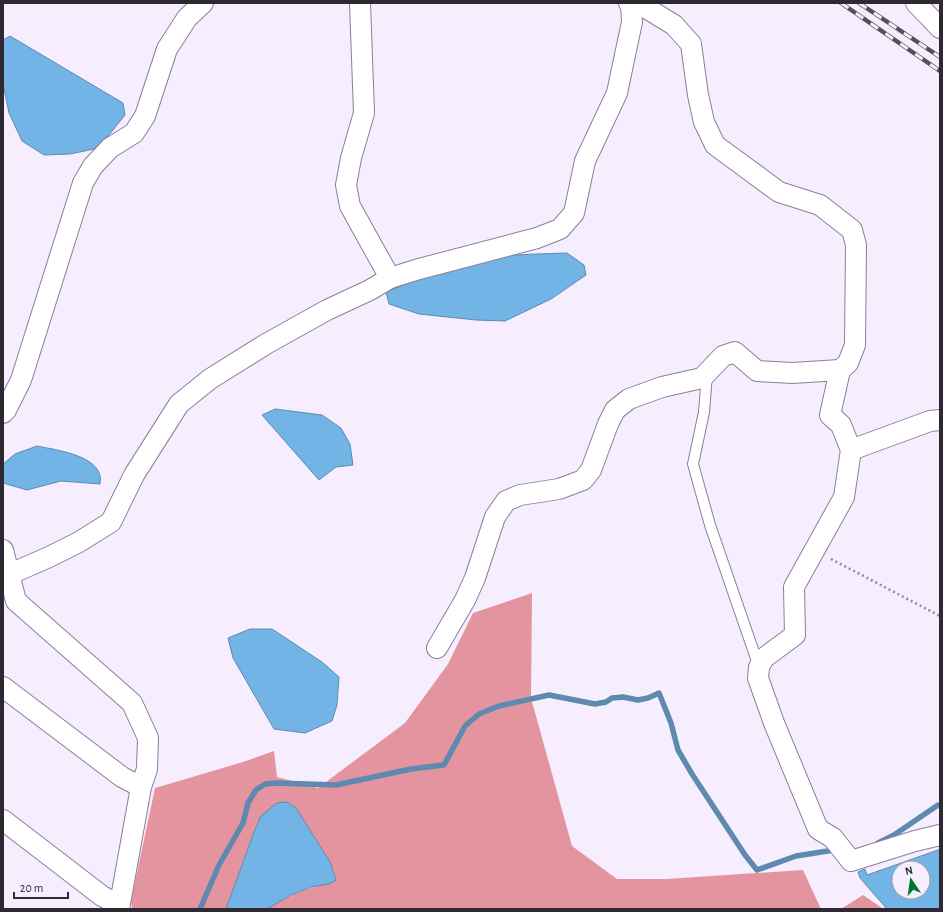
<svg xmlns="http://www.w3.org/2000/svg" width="943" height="912" font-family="'Alegreya Sans',sans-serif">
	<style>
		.forest { fill: #e4949f }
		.water { fill: #73b4e6; stroke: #5e8ab0; fill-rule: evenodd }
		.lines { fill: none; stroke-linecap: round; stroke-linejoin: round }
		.stream { stroke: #5e8ab0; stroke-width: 5.5 }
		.lane-casing { stroke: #8b7f98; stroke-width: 12 }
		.street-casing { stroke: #8b7f98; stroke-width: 22 }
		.path { stroke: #8f8996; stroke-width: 2.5; stroke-dasharray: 2 3; stroke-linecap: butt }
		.lane { stroke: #fff; stroke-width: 10 }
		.street { stroke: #fff; stroke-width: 20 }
		.rail-casing { stroke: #554f5a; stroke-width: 4.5 }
		.rail { stroke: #f6eefe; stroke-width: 3; stroke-dasharray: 9; stroke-linecap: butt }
	</style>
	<rect width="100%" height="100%" fill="#f6eefe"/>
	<g class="forest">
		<path d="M532,593L531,698L572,846L617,879H666L803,870L821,909H267C289,896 303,888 329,884L261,816L254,832L226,909H132L131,901L155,788L243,762L274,751L277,777L318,788L405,723L448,664L473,613Z"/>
		<path d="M863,895L882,908L841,909Z"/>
	</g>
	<g class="water">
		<path d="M10,36L123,103L125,115L109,135L94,149L70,154L44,155L22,141L9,113L3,84V40Z"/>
		<path d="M567,253L584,265L586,275L551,299L505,321L476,320L419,314L389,304L386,292C418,279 450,265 484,259C511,254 539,254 567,253Z"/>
		<path d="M275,409L322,415L341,428L350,444L353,465L336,467L319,480L262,415Z"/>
		<path d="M37,446C56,450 106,456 100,484L61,481L27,490L3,483V464L15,454Z"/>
		<path d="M250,629H272L322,662L339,677L337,705L332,721L305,733L274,729L233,658L228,638Z"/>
		<path d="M287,802L296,808L330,862L336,880L329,884L311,887L291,895L267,909H226L254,832L261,816L277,803Z"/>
		<path d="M938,850H940V909H887L860,878L858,872L865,869L867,875ZM899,868H923V892H899Z"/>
	</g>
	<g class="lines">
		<g class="stream">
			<path d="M878,843L894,835L938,805L940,806"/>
			<path d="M200,909L219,865L243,823L248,803L256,790L265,784L277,783L336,785L411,769L444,765L465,726L479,714L499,706L549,695L595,704L606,702L612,698L623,697L638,700L648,698L659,693L671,723L678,750L692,774L745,855L757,870L796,856L834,850"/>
		</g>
		<g class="lane-casing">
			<path id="lane" d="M707,374L704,412L693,464L710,525L759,667"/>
		</g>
		<g class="street-casing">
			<g id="street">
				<path d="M360,3L364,113L351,158L346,185L350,206L390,278"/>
				<path d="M629,3L643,6L674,25L691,44L698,95L704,122L715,145L779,192L820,205L852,230L856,245L855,345L848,363L840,370L830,415L841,425L851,450L930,421L940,420"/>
				<path d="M916,3L940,28"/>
				<path d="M3,413L6,410L21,380L83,183L93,166L110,148L134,133L145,116L167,49L187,18L203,3"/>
				<path d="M851,450L844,497L794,587L795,635L764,658L759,667L758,678L774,723L818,829L833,838L851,861L915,841L940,835"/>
				<path d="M3,550L16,601L132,703L148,738L147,769L141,787L119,909"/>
				<path d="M8,575L49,557L79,542L111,522L134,475L179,404L210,379L266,344L327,310L370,290L390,278L419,269L537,238L560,229L574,213L585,161L617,93L632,22L631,3"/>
				<path d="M437,648L465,600L475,578L495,517L506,501L520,495L559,489L583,480L591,470L608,424L615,410L629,399L662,387L702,378L723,356L735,352L757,371L792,373L840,370"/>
				<path d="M3,687L122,777L141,787"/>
				<path d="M3,820L102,896L119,905"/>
			</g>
		</g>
		<path class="path" d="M831,559L940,616"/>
		<use href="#lane" class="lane"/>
		<use href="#street" class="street"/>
		<g class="rail-casing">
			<g id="rail">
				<path d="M841,3L940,71"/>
				<path d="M859,3L940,57"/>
			</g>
		</g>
		<use href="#rail" class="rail"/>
	</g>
	<rect width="943" height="912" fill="none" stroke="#2d2832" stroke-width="8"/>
	<g transform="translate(911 880) rotate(347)"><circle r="19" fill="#f6eefe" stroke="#a69fac"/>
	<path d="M0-3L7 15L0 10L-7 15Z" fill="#00752a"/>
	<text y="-6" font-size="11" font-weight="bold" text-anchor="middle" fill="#2d2832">N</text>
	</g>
	<path d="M14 892v6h54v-6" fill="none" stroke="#2d2832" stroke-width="2"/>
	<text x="20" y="892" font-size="12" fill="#2d2832" stroke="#f6eefe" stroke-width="3" paint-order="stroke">20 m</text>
</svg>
